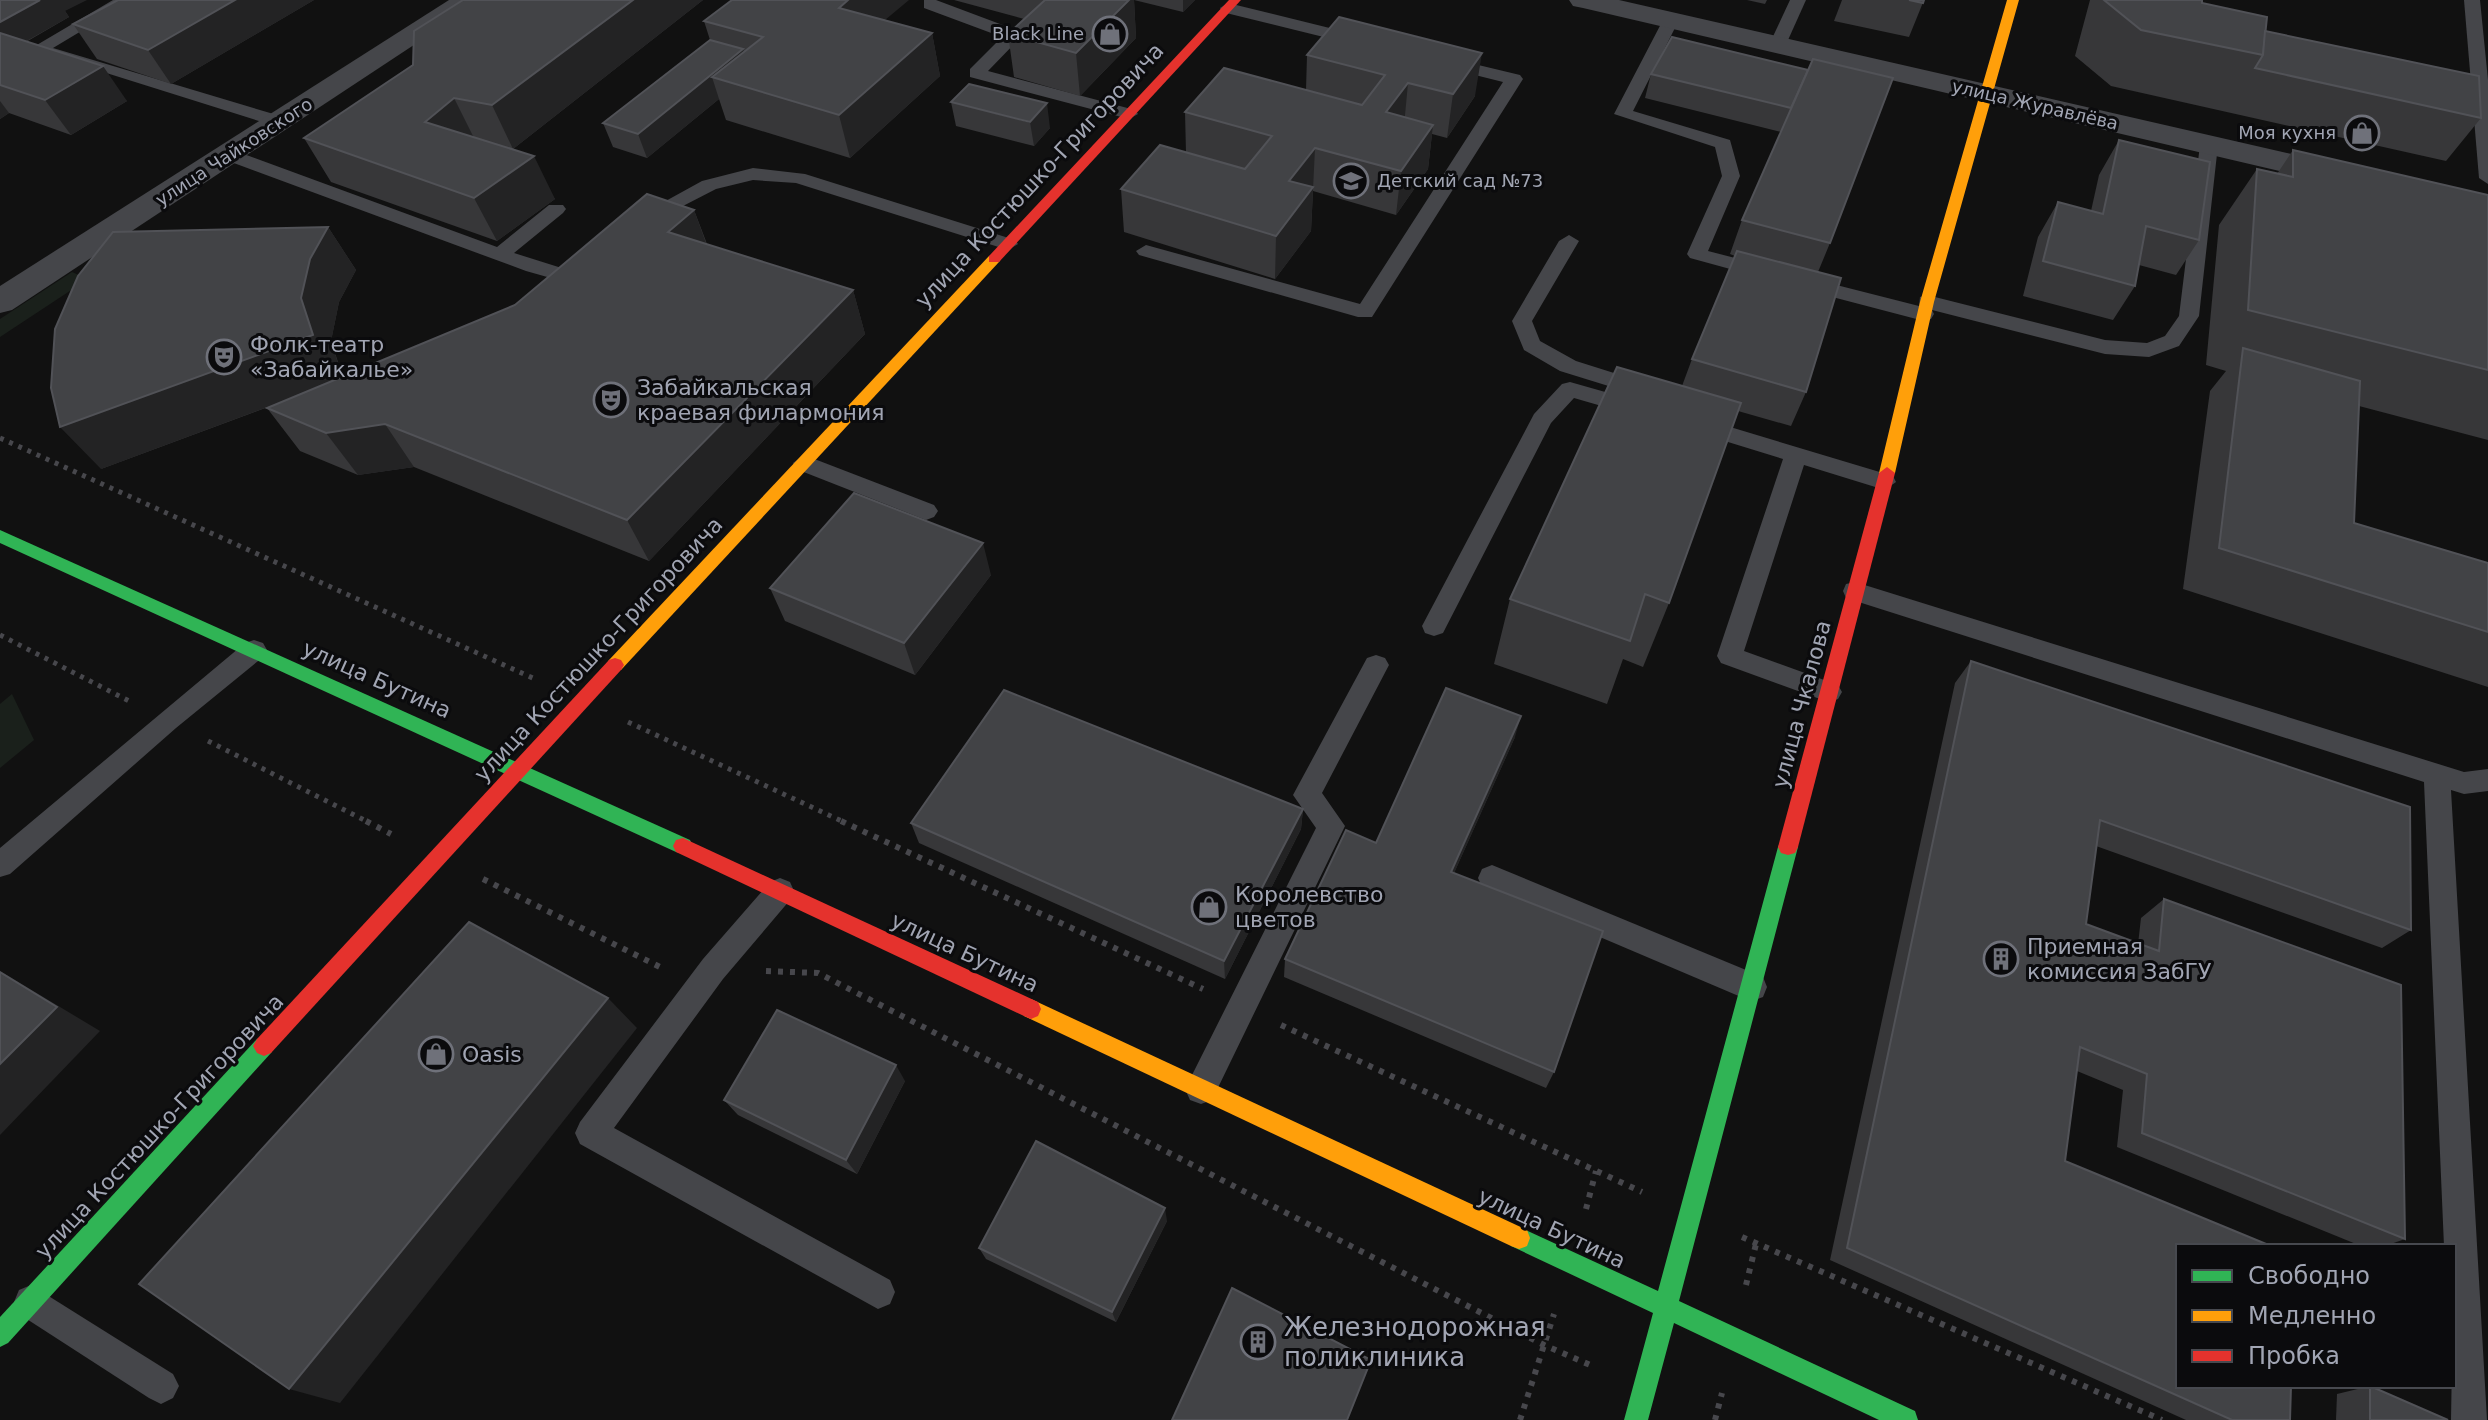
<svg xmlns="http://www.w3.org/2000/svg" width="2488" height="1420" font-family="'DejaVu Sans',sans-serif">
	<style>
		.green { fill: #1a201b }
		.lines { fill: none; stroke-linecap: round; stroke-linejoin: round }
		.path-far1 { stroke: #47474c; stroke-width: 5; stroke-dasharray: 4 6; stroke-linecap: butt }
		.path { stroke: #47474c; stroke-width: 6; stroke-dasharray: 5 7; stroke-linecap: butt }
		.lane { fill: #45464a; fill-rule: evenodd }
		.street { fill: #45464a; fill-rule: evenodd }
		.fast { fill: #30b455; fill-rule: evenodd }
		.slow { fill: #ff9f0a; fill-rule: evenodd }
		.jam { fill: #e5322d; fill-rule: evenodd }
		.wall { fill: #373739 }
		.shaded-wall { fill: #232324 }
		.building { fill: #424346; stroke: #515257; stroke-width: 2 }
		.labels { text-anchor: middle; stroke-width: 6; stroke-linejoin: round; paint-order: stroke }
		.far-poi-label { font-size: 18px; fill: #a1a5b3; stroke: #0b0b0d; text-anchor: end }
		.far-street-label { font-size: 18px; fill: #a1a5b3; stroke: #0b0b0d }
		.street-label { font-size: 22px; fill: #a1a5b3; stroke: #0b0b0d }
		.poi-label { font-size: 22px; fill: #a1a5b3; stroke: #0b0b0d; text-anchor: start }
		.near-poi-label { font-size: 26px; fill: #a1a5b3; stroke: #0b0b0d; text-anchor: start }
	</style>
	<rect width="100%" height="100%" fill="#111"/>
	<g class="green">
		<path d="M72,272L88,279L0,337V319Z"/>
		<path d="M12,694L34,740L0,768V704Z"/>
	</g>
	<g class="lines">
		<g class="path-far1">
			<path d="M0,438L535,679"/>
			<path d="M0,635L131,702"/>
			<path d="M628,722L846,823"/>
			<path d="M208,741L370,823"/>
		</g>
		<g class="path">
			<path d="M366,821L391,834"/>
			<path d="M841,821L1203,989"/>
			<path d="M483,879L660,967"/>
			<path d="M766,971L818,973L1544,1345L1590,1365"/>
			<path d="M1281,1025L1642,1192"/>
			<path d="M1586,1209L1596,1171"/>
			<path d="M1742,1237L2162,1420"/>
			<path d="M1746,1285L1756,1244"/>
			<path d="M1520,1420L1554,1314"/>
			<path d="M1715,1420L1722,1393"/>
		</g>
		<g class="lane">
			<path d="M113,0H133L53,48L287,118V126H275L30,49Z"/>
			<path d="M924,0H936L1019,31V39L988,71L1135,110L1138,114L1129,119L970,77V69L1002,37L924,8Z"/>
			<path d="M1790,0H1806L1784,49H1772L1769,45Z"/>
			<path d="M2464,0H2480L2488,80V184L2479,178Z"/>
			<path d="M1228,3L1366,37L1369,41L1360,46L1222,12L1220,8Z"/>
			<path d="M1671,15L1679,20L1633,111L1730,140L1740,176L1708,251L1770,267L1773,272L1770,277L1763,278L1690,258L1687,254L1722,176L1715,147L1614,114L1663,20Z"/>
			<path d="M1445,57L1520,75L1523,79L1372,317H1358L1139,255L1136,251L1146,245L1360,304L1503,82L1439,66L1436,62Z"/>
			<path d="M2209,139L2218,145L2199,316L2179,346L2149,357L2105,354L1932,310L1934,314L1931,319L1924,321L1798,288L1795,283L1805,277L1919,306L1920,297L1927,295L2105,340L2147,343L2165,336L2179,316L2200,145Z"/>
			<path d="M230,149L497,247L549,205H563L566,209L563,213L514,253L568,270L585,261L595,267L579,283L572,284L526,271L223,159V151Z"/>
			<path d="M753,168L805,174L1015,240L1018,244L1008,250L796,183L753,180L716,189L650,223H636L633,219L702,181Z"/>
			<path d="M1569,235L1579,241L1532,321L1540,341L1576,361L1652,385L1655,390L1652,395L1644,397L1560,371L1524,350L1512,321L1559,241Z"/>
			<path d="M1570,382L1644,403L1647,408L1636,416L1574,398L1551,423L1443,633L1434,636L1425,633L1422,626L1534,414L1562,384Z"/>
			<path d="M1697,417L1893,476L1896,482L1885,490L1804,465L1744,651L1838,685L1842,692L1838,699L1829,702L1820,699L1721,663L1717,656L1783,459L1689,430L1686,425Z"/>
			<path d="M804,455L934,505L938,511L934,517L926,520L796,469L793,463Z"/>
			<path d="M1855,582L2464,772L2488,769V791L2464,794L2451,790L2487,1420H2451L2454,1246H2444L2424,782L1846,598L1843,591L1846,584Z"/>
			<path d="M254,640L263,643L267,650L263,657L176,728L10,874L0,877V848L245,643Z"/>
			<path d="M1376,655L1385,658L1389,665L1322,793L1345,826L1212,1100L1201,1104L1190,1100L1185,1089L1316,828L1293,795L1367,658Z"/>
			<path d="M1492,865L1763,977L1767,987L1763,997L1752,1001L1741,997L1482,887L1478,878L1482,869Z"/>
			<path d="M780,878L790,882L794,891L790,900L723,979L614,1128L890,1280L895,1292L890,1304L878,1309L580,1144L575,1133L580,1122L703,959L770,882Z"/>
			<path d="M31,1285L173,1374L179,1386L173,1398L161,1404L149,1398L19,1314L14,1302L19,1290Z"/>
		</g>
		<g class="street">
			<path d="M449,0H482L12,310L0,313V286Z"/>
			<path d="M1569,0H1619L2344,166L2355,169L2360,176L2355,183L2344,186L1583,8L1573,6Z"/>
		</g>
		<g class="fast">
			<path d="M0,530L690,840L693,846L690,852L683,854L676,852L0,543Z"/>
			<path d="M1788,839L1795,841L1798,847L1679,1301L1915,1411L1918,1420H1879L1674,1323L1648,1420H1624L1653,1313L1511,1246L1508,1238L1511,1230L1519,1227L1658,1291L1778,847L1781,841Z"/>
			<path d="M264,1036L271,1039L275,1046L271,1053L8,1343L0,1347V1317L257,1039Z"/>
		</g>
		<g class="slow">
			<path d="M2007,0H2019L1934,302L1895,473L1887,479L1879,473L1920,302Z"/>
			<path d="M994,255L1001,259L999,262L621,670H609L606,665L609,660L989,256Z"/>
			<path d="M1031,999L1527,1230L1530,1238L1527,1246L1519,1249L1511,1246L1024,1016L1021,1009L1024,1002Z"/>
		</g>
		<g class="jam">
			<path d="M1229,0H1241L999,262H989V256Z"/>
			<path d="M1887,467L1895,473L1798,847L1795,853L1788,855L1781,853L1778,847L1879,473Z"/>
			<path d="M615,658L621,660L624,665L621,670L271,1053L264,1056L257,1053L253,1046L257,1039L609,660Z"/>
			<path d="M683,838L1038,1002L1041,1009L1038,1016L1031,1019L1024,1016L676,852L673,846L676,840Z"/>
		</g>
	</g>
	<g class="wall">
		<path d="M0,0L65,11L69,17L26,42L127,101L71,135L9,113L0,119Z"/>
		<path d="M118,0H314L171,84L97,59L73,24Z"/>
		<path d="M463,0H703L513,149L555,199L497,241L331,182L304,138L413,65Z"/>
		<path d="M954,0H1134L1136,38L1080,96L1014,77L1008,34L1024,19Z"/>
		<path d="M1134,0H1195L1183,12Z"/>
		<path d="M1747,0H1767L1765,4Z"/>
		<path d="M1842,0H1924L1909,37L1834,21Z"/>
		<path d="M2090,0H2202V3L2265,31L2481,118L2446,161L2111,86L2075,56Z"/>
		<path d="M885,20L932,33L940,76L850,158L726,120L719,99L647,158L613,147L603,123L710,40L704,21Z"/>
		<path d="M1307,55L1475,96L1447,138L1432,134L1428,169L1396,215L1313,191L1311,231L1275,279L1124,232L1121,189L1186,153L1185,112L1306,90Z"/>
		<path d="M1808,70L1830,243L1818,272L1806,392L1791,426L1738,411L1669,603L1643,667L1623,659L1607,704L1494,664L1510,599L1682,386L1692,359L1735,256L1730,254L1742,220L1781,132L1645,98L1651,74Z"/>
		<path d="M951,102L1050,128L1034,146L956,126Z"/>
		<path d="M2119,140L2199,240L2176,275L2139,265L2135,286L2113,320L2023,296L2038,237L2058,202L2091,211L2099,175Z"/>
		<path d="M2293,150L2488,195V440L2359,406L2354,523L2488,563V687L2183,589L2210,391L2226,371L2206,365L2219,225L2257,169L2277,174Z"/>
		<path d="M694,210L707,244L853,290L865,334L649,561L414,467L358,475L300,451L267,408L292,398L101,469L328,227L356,270L339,302L331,341L343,377L515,305Z"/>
		<path d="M991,575L915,675L785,621L770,588Z"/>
		<path d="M1971,661L2411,930L2382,948L2096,846L2086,924L2138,944L2141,918L2164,899L2405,1239L2385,1246H2361L2117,1147L2123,1090L2077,1071L2065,1161L2290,1420H2186L1830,1260L1955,683Z"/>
		<path d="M1515,737L1454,873L1554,1072L1546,1088L1284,977L1285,959L1376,843Z"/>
		<path d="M1303,809L1301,829L1225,979L919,843L911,823Z"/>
		<path d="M905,1081L857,1174L738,1115L724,1100Z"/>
		<path d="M1167,1221L1116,1322L986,1259L979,1248Z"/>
		<path d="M2370,1386L2448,1420H2336L2337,1394Z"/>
	</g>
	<g class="shaded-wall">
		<path d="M40,0H87L65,11L69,17L7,52L0,42V22Z"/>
		<path d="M235,0H314L171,84L148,50Z"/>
		<path d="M633,0H703L513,149L492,105Z"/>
		<path d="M848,0H909L849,50L839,8Z"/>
		<path d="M1121,0H1134L1136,38L1080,96L1076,53Z"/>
		<path d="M1183,0H1195L1183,12Z"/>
		<path d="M932,33L940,76L850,158L839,115Z"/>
		<path d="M743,49L751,73L712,77L719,99L647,158L638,134Z"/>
		<path d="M1482,53L1475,96L1447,138L1453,94Z"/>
		<path d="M103,66L127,101L71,135L45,100Z"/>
		<path d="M1408,83L1404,126L1386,112Z"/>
		<path d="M454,98L476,142L425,122Z"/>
		<path d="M0,101L9,113L0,119Z"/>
		<path d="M1047,103L1050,128L1034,146L1030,122Z"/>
		<path d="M1433,125L1428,169L1396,215L1401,171Z"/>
		<path d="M1315,148L1311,231L1275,279L1276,236L1289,181Z"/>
		<path d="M534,156L555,199L497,241L474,198Z"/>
		<path d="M694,210L710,254L668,232Z"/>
		<path d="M328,227L356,270L339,302L331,341L343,379L101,469L60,427L301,298L310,259Z"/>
		<path d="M853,290L865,334L649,561L627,520Z"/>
		<path d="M385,424L414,467L358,475L326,433Z"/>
		<path d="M983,543L991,575L915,675L904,643Z"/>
		<path d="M1521,716L1515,737L1446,891L1451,872Z"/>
		<path d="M1303,809L1301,829L1225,979L1224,961Z"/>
		<path d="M0,971L100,1031L0,1135Z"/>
		<path d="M608,998L637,1028L340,1403L289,1389Z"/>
		<path d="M896,1065L905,1081L857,1174L846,1160Z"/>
		<path d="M1165,1208L1167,1221L1116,1322L1112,1312Z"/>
	</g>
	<g class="building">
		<path d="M0,0H40L0,22Z"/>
		<path d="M118,0H235L148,50L73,24Z"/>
		<path d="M463,0H633L492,105L454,98L425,122L534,156L474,198L304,138L413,65L414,31Z"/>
		<path d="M732,0H848L839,8L932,33L839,115L712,77L763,37L704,21Z"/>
		<path d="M1045,0H1129L1076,53L1008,34Z"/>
		<path d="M1909,0H1924L1923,3Z"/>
		<path d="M2104,0H2202V3L2267,17L2263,55L2141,30Z"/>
		<path d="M1339,17L1482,53L1453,94L1408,83L1386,112L1433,125L1401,171L1315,148L1289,181L1313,187L1276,236L1121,189L1160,145L1245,169L1272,136L1185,112L1224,68L1362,105L1385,75L1307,55Z"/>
		<path d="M2265,31L2479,76L2481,118L2255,68L2263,55Z"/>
		<path d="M0,33L103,66L45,100L0,85Z"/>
		<path d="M1672,37L1808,70L1791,108L1651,74Z"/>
		<path d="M710,40L743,49L638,134L603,123Z"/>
		<path d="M1813,59L1893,78L1830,243L1742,220Z"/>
		<path d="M969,84L1047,103L1030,122L951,102Z"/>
		<path d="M2119,140L2210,162L2199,240L2146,226L2135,286L2043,261L2058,202L2103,214Z"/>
		<path d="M2293,150L2488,195V370L2248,310L2257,169L2293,177Z"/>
		<path d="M647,194L694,210L668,232L853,290L627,520L385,424L326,433L267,408L515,305Z"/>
		<path d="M328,227L310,259L301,298L313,335L60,427L51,388L55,329L78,276L113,232Z"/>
		<path d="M1737,251L1841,278L1806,392L1692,359Z"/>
		<path d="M2243,348L2360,381L2354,523L2488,563V632L2219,548Z"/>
		<path d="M1617,367L1741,403L1669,603L1645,594L1630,641L1510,599Z"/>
		<path d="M854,493L983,543L904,643L770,588Z"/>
		<path d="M1971,661L2410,807L2411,930L2100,820L2086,924L2159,951L2164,899L2401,985L2405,1239L2142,1133L2147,1074L2080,1047L2065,1161L2271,1246H2178V1386H2291L2290,1420H2232L1847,1248Z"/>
		<path d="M1446,688L1521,716L1451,872L1603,931L1554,1072L1285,959L1346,830L1376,843Z"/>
		<path d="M1004,690L1303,809L1224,961L911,823Z"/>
		<path d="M469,922L608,998L289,1389L139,1284Z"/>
		<path d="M0,972L57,1007L0,1064Z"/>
		<path d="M777,1010L896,1065L846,1160L724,1100Z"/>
		<path d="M1036,1141L1165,1208L1112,1312L979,1248Z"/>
		<path d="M1232,1288L1371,1360L1347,1420H1172Z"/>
		<path d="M2370,1386L2448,1420H2370Z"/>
	</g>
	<defs>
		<g id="shop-ring" transform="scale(1.8)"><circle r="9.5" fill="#0b0b0d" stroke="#6f717a" stroke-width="1.5"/><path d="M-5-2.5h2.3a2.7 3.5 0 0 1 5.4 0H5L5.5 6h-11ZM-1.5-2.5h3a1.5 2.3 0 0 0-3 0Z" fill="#6f717a"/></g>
		<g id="school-ring" transform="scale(1.8)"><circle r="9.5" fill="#0b0b0d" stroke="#6f717a" stroke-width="1.5"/><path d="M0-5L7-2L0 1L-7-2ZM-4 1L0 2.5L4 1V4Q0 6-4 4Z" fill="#6f717a"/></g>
		<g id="theatre-ring" transform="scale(1.8)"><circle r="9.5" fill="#0b0b0d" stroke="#6f717a" stroke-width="1.5"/><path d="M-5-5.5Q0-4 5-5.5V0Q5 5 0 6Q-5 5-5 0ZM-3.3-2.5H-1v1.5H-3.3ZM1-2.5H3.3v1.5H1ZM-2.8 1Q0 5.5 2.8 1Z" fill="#6f717a"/></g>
		<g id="building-ring" transform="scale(1.8)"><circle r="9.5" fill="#0b0b0d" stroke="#6f717a" stroke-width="1.5"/><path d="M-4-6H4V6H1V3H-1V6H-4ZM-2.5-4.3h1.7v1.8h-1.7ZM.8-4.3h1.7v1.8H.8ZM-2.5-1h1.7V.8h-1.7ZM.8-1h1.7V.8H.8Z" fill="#6f717a"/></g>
	</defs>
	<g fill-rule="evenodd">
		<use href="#shop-ring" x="1110" y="34"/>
		<use href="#shop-ring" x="2362" y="133"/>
		<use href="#school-ring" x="1351" y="181"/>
		<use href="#theatre-ring" x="224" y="357"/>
		<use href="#theatre-ring" x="611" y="400"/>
		<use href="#shop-ring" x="1209" y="907"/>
		<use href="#building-ring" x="2001" y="959"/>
		<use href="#shop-ring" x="436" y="1054"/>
		<use href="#building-ring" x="1258" y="1342"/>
	</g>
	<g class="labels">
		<g class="far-poi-label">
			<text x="1084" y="40">Black Line</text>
			<text x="2336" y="139">Моя кухня</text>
			<text x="1377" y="187" text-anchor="start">Детский сад №73</text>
		</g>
		<g class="far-street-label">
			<text transform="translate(2035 105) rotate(13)" y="6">улица Журавлёва</text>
			<text transform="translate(234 152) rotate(-33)" y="6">улица Чайковского</text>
		</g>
		<g class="street-label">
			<text transform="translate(1039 175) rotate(-47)" y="8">улица Костюшко-Григоровича</text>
			<text transform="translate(598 649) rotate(-47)" y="8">улица Костюшко-Григоровича</text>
			<text transform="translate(377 679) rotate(24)" y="8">улица Бутина</text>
			<text transform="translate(1801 704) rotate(-75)" y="8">улица Чкалова</text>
			<text transform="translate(965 952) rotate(25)" y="8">улица Бутина</text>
			<text transform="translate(159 1126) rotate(-47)" y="8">улица Костюшко-Григоровича</text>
			<text transform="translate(1552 1228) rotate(25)" y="8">улица Бутина</text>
		</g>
		<g class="poi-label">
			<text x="250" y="352">Фолк-театр<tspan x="250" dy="25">«Забайкалье»</tspan></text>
			<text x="637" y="395">Забайкальская<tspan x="637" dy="25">краевая филармония</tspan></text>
			<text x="1235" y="902">Королевство<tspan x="1235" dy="25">цветов</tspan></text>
			<text x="2027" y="954">Приемная<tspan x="2027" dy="25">комиссия ЗабГУ</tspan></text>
			<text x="462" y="1062">Oasis</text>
		</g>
		<g class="near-poi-label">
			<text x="1284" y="1336">Железнодорожная<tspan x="1284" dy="30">поликлиника</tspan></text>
		</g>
	</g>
	<rect x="2176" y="1244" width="280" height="144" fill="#0b0b0d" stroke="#47494f" stroke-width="2"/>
	<rect x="2192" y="1270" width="40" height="12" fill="#30b455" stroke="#47494f" stroke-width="2"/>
	<text x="2248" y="1284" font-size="24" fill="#a1a5b3">Свободно</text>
	<rect x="2192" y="1310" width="40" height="12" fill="#ff9f0a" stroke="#47494f" stroke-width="2"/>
	<text x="2248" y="1324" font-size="24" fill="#a1a5b3">Медленно</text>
	<rect x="2192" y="1350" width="40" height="12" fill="#e5322d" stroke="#47494f" stroke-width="2"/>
	<text x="2248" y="1364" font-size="24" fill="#a1a5b3">Пробка</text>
</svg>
